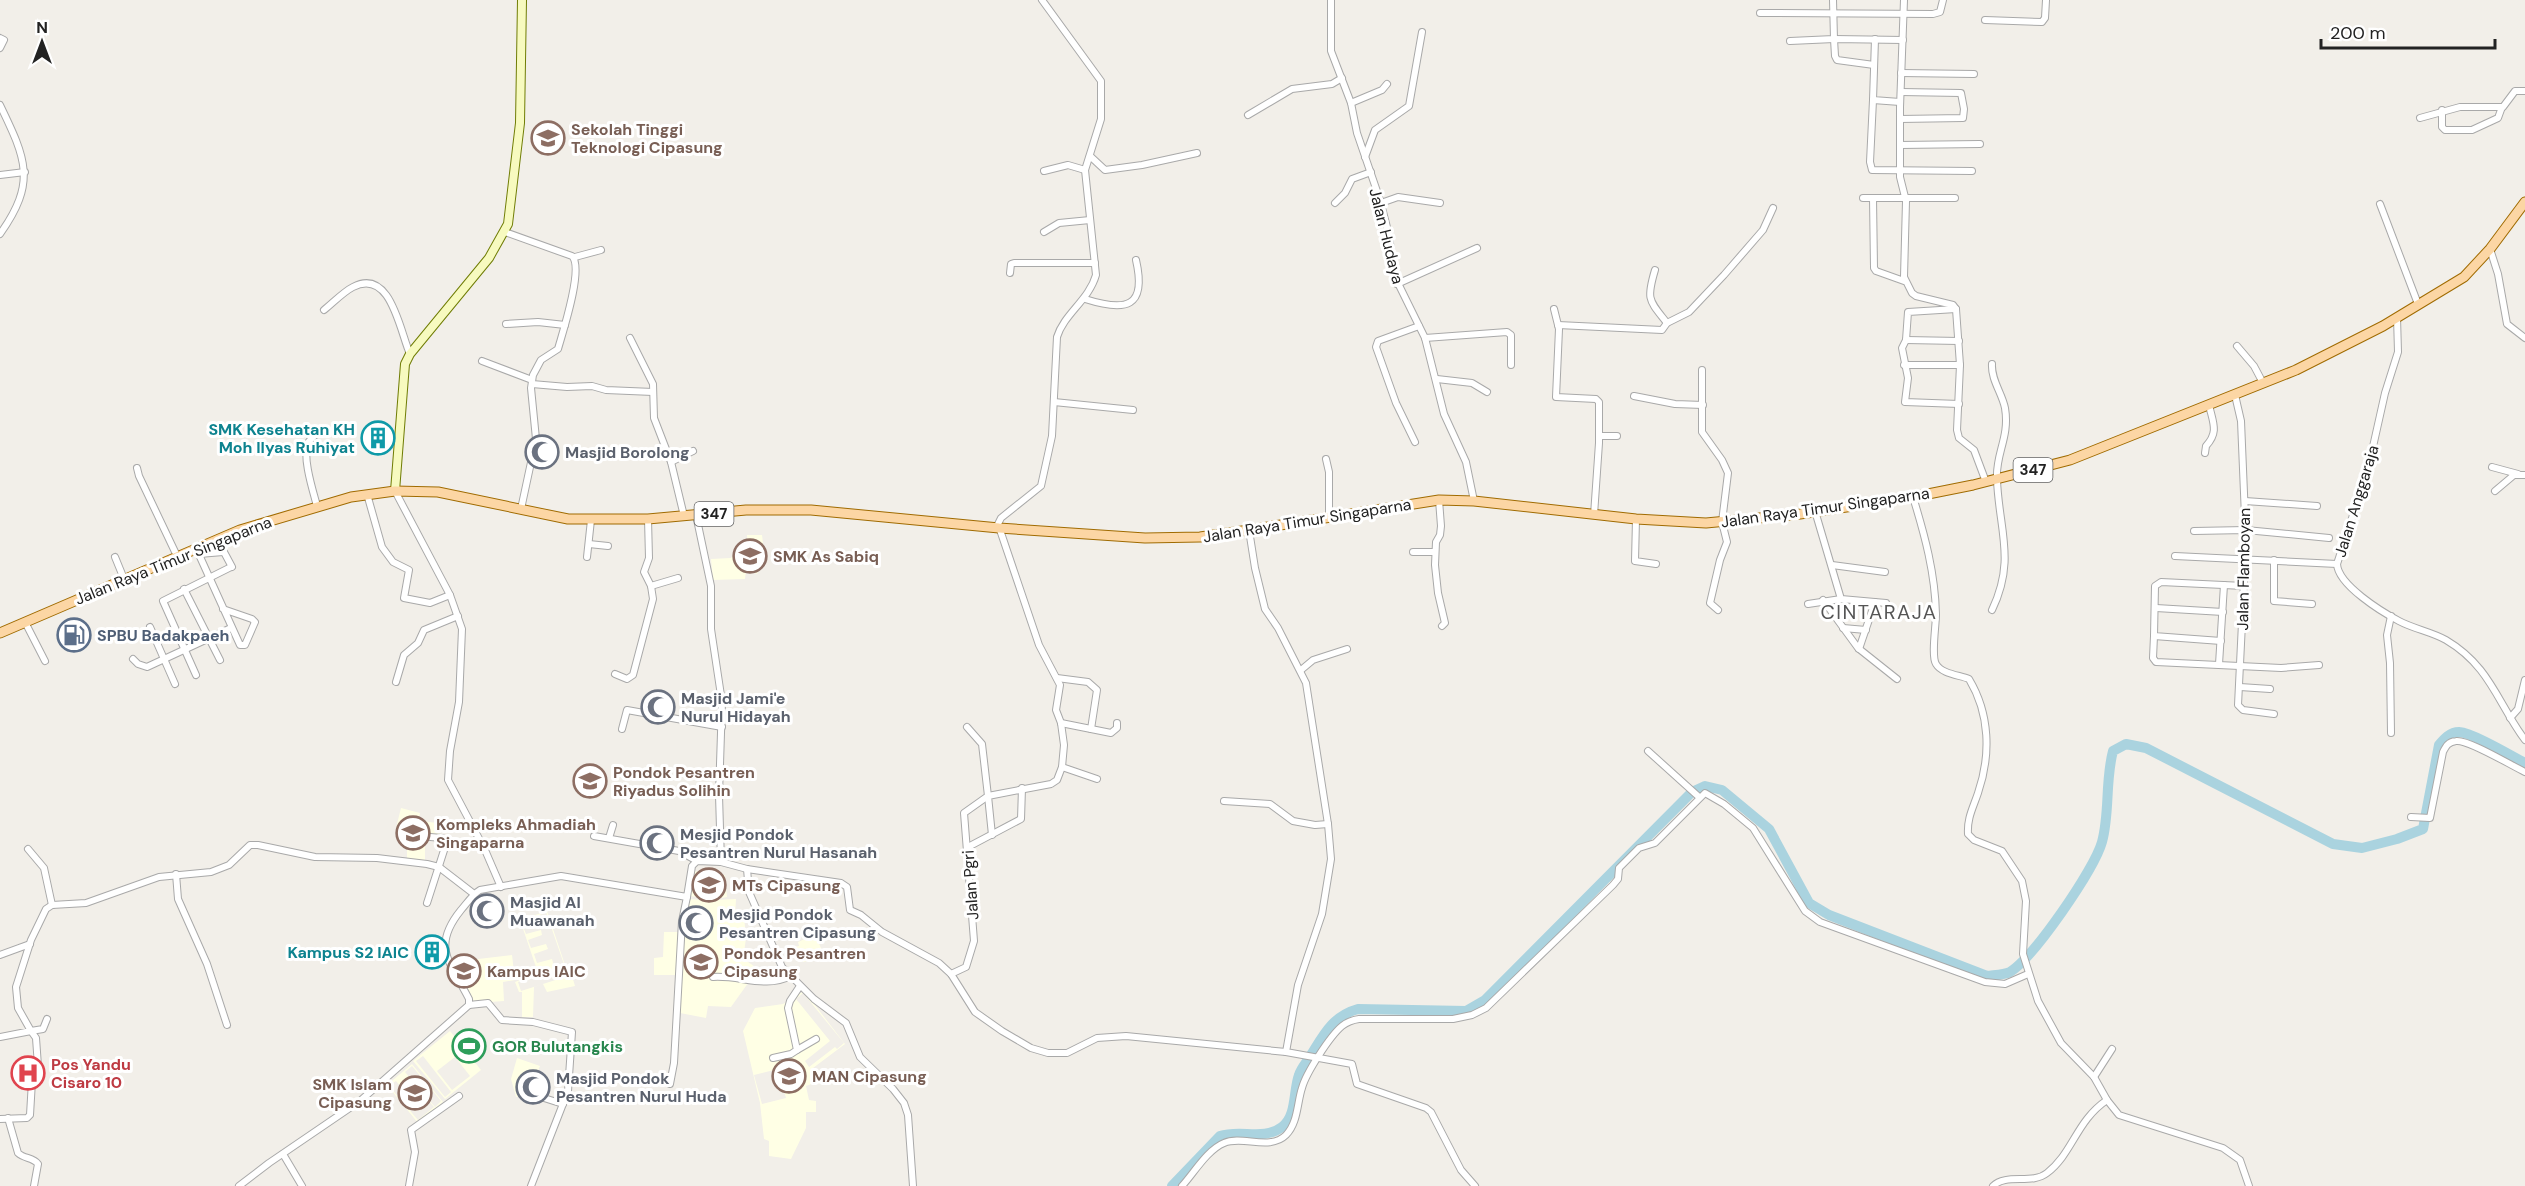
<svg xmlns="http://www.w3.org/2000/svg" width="2525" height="1186" font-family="'DM Sans',sans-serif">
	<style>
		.education { fill: #ffffe5; fill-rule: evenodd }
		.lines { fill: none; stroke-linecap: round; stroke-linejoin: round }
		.river { stroke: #aad3df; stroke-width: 10 }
		.minor-casing { stroke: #a9a9a9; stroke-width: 8 }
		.secondary-casing { stroke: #707d05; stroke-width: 10 }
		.primary-casing { stroke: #a06b00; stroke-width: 11 }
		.minor { stroke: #fff; stroke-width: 6 }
		.secondary { stroke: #f7fabf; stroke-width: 8 }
		.primary { stroke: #fcd6a4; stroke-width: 9 }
		.labels { text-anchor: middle; stroke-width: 6; stroke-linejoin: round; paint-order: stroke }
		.shield { fill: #fff; stroke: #646464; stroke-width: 1.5 }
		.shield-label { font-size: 15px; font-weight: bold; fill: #222 }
		.education-label { font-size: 16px; font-weight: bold; fill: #785e54; stroke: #fff; text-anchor: start }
		.street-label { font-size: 16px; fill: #222; stroke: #fff }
		.culture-label { font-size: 16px; font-weight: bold; fill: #0d838f; stroke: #fff; text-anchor: end }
		.worship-label { font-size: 16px; font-weight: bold; fill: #5b616d; stroke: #fff; text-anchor: start }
		.service-label { font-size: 16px; font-weight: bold; fill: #4e5e75; stroke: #fff; text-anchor: start }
		.leisure-label { font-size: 16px; font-weight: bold; fill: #27864d; stroke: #fff; text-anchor: start }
		.health-label { font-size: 16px; font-weight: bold; fill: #be3a42; stroke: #fff; text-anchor: start }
		.quarter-label { font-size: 20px; letter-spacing: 1.5px; fill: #555; stroke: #fff }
	</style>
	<rect width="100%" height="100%" fill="#f2efe9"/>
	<g class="education">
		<path d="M747,535H762L765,559L757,574L746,570L745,579L713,580L711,559L731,558L736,550L748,553Z"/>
		<path d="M401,808L420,813L419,818L428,822L440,823L439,836H425V860L407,859V831L396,828Z"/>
		<path d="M693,871L725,875L727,897L712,900L736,899L735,917L744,916L746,938L744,953L739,956L754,966L751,979L731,1007L708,1006L706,1018L680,1013V975H654V958L663,957L664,932H683L687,899L706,900V898L690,896Z"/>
		<path d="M547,911L569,977L572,976L575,986L547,992L543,984L534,987L533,1017H522V992H519L515,982L538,973L520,920ZM546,912L568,976L521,991L518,982L555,970L552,959L537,963L534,954L548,949L546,944L531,948L528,940L542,935L541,930L526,934L522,924Z"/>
		<path d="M809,937H816L825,957L803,962L801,953L796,954L793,947L799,946L798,942Z"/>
		<path d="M512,955L515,980L503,982L504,1001L475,1003L464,980L461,961Z"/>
		<path d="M804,991L845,1044L813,1068L817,1082L806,1086L809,1100L816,1101V1112H806V1128L791,1159L769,1156V1141L764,1139L760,1103L743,1031L755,1008L783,1004ZM803,993L844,1043L837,1049L835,1047L809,1067L805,1061L830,1041L796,999ZM786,1067L788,1075L780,1077L786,1098L762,1104L754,1075Z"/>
		<path d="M450,1031L481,1070L445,1099L413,1061ZM423,1056L451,1092L445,1097L416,1061ZM455,1057L470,1076L452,1090L437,1071Z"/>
		<path d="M517,1058L540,1066L534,1080L544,1086L537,1098L524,1095L516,1097L511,1079Z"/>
		<path d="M412,1064L443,1102L418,1123L387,1085ZM412,1066L441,1101L435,1107L405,1072ZM396,1081L419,1109L429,1101L434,1107L418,1120L389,1086Z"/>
	</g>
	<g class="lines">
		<path class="river" d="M1172,1186L1220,1136C1241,1129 1263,1141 1282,1127C1297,1116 1293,1091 1299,1075C1301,1068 1307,1062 1311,1055C1324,1034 1333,1016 1358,1009L1466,1011L1485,1000L1692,792L1705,786L1722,790L1769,829L1809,903L1829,915L1987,976C1994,975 2004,975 2010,972C2034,957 2094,870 2102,842C2110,813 2105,781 2113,751L2126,744L2146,748L2333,844L2362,848L2397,839L2423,829L2439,745C2444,739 2450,732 2459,732C2473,733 2510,755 2525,763"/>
		<g class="minor-casing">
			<g id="minor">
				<path d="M1331,0V51L1351,103L1357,133L1380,200L1389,235L1394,275L1425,338L1444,414L1466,462L1474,501"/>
				<path d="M1904,0L1900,107V177L1906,201L1904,277L1912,293L1916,296L1953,305L1956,309L1960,365L1957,430L1959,438L1974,450L1986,482"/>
				<path d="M1760,13L1933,14L1940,12L1943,0"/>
				<path d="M1985,20L2042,22L2045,18L2046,0"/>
				<path d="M0,38L4,40L0,48"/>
				<path d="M1875,39L1873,100L1900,102"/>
				<path d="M1790,41L1834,39L1833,0"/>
				<path d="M1874,65L1837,60L1835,56L1834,39L1903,40"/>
				<path d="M1901,73L1974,74"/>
				<path d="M1873,100L1870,162L1872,170L1972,171"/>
				<path d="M1351,103L1382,90L1387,84"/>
				<path d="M0,105C26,159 37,182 0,234"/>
				<path d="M2442,110V127L2445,130H2472L2498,118L2502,107"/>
				<path d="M1248,115L1292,89L1332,84L1342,78"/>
				<path d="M2420,118L2460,107H2503L2515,91H2525"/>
				<path d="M1900,119L1963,118L1964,109L1961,93L1901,92"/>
				<path d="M1900,145L1980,144"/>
				<path d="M1090,156L1105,170L1142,165L1197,153"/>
				<path d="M1365,157L1375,130L1409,106L1422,32"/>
				<path d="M1044,171L1068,165L1085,170"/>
				<path d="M0,175L25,172"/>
				<path d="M1863,198H1955"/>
				<path d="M1873,198L1874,268L1876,271L1904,281"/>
				<path d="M1335,203L1345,193L1352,179L1371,172"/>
				<path d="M1381,203L1398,197L1440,203"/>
				<path d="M2380,204L2418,304"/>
				<path d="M505,232L572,256C584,268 563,331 558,349L541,360L533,375L531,388L536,439L521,509"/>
				<path d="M1044,232L1059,223L1090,220"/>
				<path d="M2490,249L2498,274L2507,324L2525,338"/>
				<path d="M575,257L601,250"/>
				<path d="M1655,270C1646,300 1649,300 1667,323"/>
				<path d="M1010,273L1011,264L1014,263H1095"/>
				<path d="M1397,284L1477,248"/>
				<path d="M1085,299C1126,312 1147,308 1136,260"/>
				<path d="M1554,309L1559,329L1556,397L1596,399L1599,402V443L1594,515"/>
				<path d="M1956,309L1908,312L1906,340L1902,348L1908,378L1905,402L1959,404"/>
				<path d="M324,310C333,303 343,292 353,287C391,267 400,332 410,354"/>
				<path d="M2397,317L2398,352L2385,393L2368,469L2337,564C2338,585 2382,612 2399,621C2414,629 2432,632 2446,640C2490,666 2497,702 2525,740"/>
				<path d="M506,324L538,322L565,325"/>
				<path d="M1558,325L1662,330L1667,323L1689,312L1724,275L1763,230L1773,208"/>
				<path d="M630,338L653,384L654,418L671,462L684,516"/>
				<path d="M1425,338L1507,332L1511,335V365"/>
				<path d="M1906,340L1959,341"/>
				<path d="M2237,346L2254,366L2263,383"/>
				<path d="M482,361L532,380"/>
				<path d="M1992,364C1991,380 2002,393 2005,408C2010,438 1995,454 1997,480C1999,530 2016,560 1992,610"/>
				<path d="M1904,365H1960"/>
				<path d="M1702,370V432L1722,460L1728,473L1722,522L1727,542L1720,560L1710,603L1718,610"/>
				<path d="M1437,379L1472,383L1487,392"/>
				<path d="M532,384L567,387L592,386L606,390L653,392"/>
				<path d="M2235,395L2241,421L2246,541L2238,705L2243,710L2274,714"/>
				<path d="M1634,396L1675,404L1703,405"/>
				<path d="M1054,402L1133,410"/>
				<path d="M1599,436H1617"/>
				<path d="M1415,442L1396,403L1376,347L1378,341L1419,326"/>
				<path d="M2205,453L2206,446C2219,432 2213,423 2209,405"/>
				<path d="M1326,459L1329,472V517"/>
				<path d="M671,462L693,451"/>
				<path d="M2492,467L2518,474"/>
				<path d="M137,468L139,476L177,556"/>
				<path d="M395,491L450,595L462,629L459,702L450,751L448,780L485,850L501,887"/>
				<path d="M2495,491L2514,475H2525"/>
				<path d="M367,494L382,547L393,562L409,570L404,598L430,603L450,595"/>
				<path d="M1913,497C1925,536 1935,573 1936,614C1936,626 1931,656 1936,664C1942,674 1959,675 1969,679C1990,714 1991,755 1978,793C1973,808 1967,818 1968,834L1974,840L2002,851L2022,881L2026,901L2023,954L2038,1001L2061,1043L2094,1077L2107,1100L2119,1115L2223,1148L2240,1160L2249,1186"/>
				<path d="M1439,500L1441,526L1440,535L1436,542L1435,565L1438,593L1445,623L1442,626"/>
				<path d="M2245,501L2317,506"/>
				<path d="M317,506C313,491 302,457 308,443C310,439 315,436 318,432"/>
				<path d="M1815,511L1841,599L1886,603"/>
				<path d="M696,515L711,586V629L722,702L719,795L721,862"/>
				<path d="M1636,519L1635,561L1656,564"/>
				<path d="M1249,530L1255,568L1265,609L1278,628L1306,683L1328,824L1331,859L1322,914L1298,985L1286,1052L1352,1064L1357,1084L1426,1108L1431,1112L1461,1170L1475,1186"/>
				<path d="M2194,531L2246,530L2329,538"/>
				<path d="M217,539L232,567"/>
				<path d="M589,544L608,546"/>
				<path d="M196,548L240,645H245L255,622L252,619L223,609"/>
				<path d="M1413,552H1435"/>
				<path d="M199,554L223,552"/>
				<path d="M2175,556L2337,564"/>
				<path d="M115,557L124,579"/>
				<path d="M587,557L591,520"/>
				<path d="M2274,560V601L2312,604"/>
				<path d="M1832,565L1885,572"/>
				<path d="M651,586L678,578"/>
				<path d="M184,589L220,660"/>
				<path d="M1823,600L1858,648L1897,679"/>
				<path d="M1808,604L1841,599"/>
				<path d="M2156,608L2223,612"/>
				<path d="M25,622L45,661"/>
				<path d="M150,627L175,684"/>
				<path d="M1843,628L1866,630"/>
				<path d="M2154,636L2153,658L2156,662L2281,668L2319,665"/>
				<path d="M2221,641L2154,636L2155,586L2161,582L2244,586"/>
				<path d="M1859,649L1875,602"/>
				<path d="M133,659L138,664L147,667L231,628"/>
				<path d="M2219,664L2224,585"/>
				<path d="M1301,670L1313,660L1347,649"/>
				<path d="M615,674L627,679L633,675L653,599L651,586L644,572L649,558L648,519"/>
				<path d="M196,675L163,601L229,568"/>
				<path d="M1057,678L1088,682L1097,690L1091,729"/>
				<path d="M396,682L404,655L418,643L424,630L458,616"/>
				<path d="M2240,687L2270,689"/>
				<path d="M2510,718L2518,709L2525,680"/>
				<path d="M1061,723L1111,733L1117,728V723"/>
				<path d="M622,729L627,710L722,727"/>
				<path d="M2391,733L2390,663L2387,635L2391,616"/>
				<path d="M1648,751L1699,797"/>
				<path d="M1062,767L1097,779"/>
				<path d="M1224,801L1270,804L1293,821L1315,825L1328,824"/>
				<path d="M2411,817L2430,818L2443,752C2446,746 2448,742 2456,741C2468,739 2512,766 2525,772"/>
				<path d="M407,835L442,838L447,841L427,903"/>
				<path d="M992,835L988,796L1051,784L1057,780L1062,767L1064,745L1061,723L1056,710L1060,685L1039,645L998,524L1001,518L1041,486L1052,436L1057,337C1064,314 1089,300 1096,275L1085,170L1101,119V81L1042,0"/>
				<path d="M594,836L679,851L697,861"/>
				<path d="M609,838L613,825"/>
				<path d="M968,847L1021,819L1022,788"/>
				<path d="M28,849L44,868L52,905"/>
				<path d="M747,869L749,892L782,967L814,999L846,1023L860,1057L893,1089L904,1103L908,1115L913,1186"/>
				<path d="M176,874L178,899L207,964L227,1025"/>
				<path d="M0,955L30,944"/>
				<path d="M951,974L966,967L974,941L964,813L988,796L982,744L967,727"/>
				<path d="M713,977C741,975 764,989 791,976"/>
				<path d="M469,1005L488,1003L502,1020L533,1022L572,1032L568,1091L531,1186"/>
				<path d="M31,1031L43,1029L47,1019"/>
				<path d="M0,1037L31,1031L18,1008L16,987L31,940L46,909L52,905L86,903L159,877L211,872L229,865L250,845H258L315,857L377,858L427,864L439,867L474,894"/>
				<path d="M797,1050L816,1039"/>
				<path d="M773,1058L791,1054L797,1050L788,1008L790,1001L800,986"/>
				<path d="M2094,1077L2112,1049"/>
				<path d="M670,1084L674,1063L682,921L687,897"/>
				<path d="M544,1098L563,1104"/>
				<path d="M8,1118L18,1153C24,1159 33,1157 38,1164L34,1186"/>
				<path d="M0,1119L27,1118L30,1115L32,1081L38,1066L36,1038L31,1031"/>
				<path d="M283,1154L302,1186"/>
				<path d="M239,1186L269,1163L360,1101L469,1005V999C450,962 431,947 461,910C467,903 473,894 480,890L561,876L687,897L692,866L697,861L721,862L747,869L841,883L847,887L850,910L861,915L882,932L939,963L951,974L975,1012L1002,1031L1031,1048L1048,1053H1067L1097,1038L1126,1036L1286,1052"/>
				<path d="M409,1186L415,1152L411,1130L459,1096"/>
				<path d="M1182,1186C1194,1173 1207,1150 1224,1143C1242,1135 1270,1151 1286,1135C1298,1123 1297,1103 1302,1088C1306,1073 1330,1036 1342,1026C1347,1022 1352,1020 1359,1019H1453L1472,1015L1486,1008L1613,885L1618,879L1619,868L1639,848L1655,843L1705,793L1724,804L1753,828L1805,911L1820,922L1985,982L2005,984L2028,974"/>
				<path d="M1993,1186C2006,1173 2032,1185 2047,1173C2073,1153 2076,1121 2107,1100"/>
			</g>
		</g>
		<g class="secondary-casing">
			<path id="secondary" d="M395,491L405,364L410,354L489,258L508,224L520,123L522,0"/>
		</g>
		<g class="primary-casing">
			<path id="primary" d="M0,633L240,530L351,497L395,491L438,492L568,519H648L746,510H811L999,528L1145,538L1200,537L1249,530L1439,500L1474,501L1636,519L1706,523L1800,514L1913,497L1973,485L2070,460L2296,370L2383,326L2464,277L2490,249L2525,202"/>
		</g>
		<use href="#minor" class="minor"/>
		<use href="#secondary" class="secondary"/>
		<use href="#primary" class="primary"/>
	</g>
	<defs>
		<g id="school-ring" transform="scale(1.725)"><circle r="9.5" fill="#fff" stroke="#8d6e63" stroke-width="1.5"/><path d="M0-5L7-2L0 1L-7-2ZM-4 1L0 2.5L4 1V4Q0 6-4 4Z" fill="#8d6e63"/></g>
		<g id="building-ring" transform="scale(1.725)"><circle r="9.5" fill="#fff" stroke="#0f9aa8" stroke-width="1.5"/><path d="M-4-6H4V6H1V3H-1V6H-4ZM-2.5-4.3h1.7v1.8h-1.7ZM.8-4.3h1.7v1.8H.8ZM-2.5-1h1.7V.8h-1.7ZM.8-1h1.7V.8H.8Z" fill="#0f9aa8"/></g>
		<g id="mosque-ring" transform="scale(1.725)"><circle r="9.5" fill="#fff" stroke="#6b7280" stroke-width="1.5"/><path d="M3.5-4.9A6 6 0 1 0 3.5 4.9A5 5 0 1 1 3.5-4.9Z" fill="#6b7280"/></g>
		<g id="fuel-ring" transform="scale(1.725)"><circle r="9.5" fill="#fff" stroke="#5c6f8a" stroke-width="1.5"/><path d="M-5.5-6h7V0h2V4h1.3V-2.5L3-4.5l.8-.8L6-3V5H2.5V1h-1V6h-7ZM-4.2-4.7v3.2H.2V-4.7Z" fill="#5c6f8a"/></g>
		<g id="university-ring" transform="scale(1.725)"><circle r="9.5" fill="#fff" stroke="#8d6e63" stroke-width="1.5"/><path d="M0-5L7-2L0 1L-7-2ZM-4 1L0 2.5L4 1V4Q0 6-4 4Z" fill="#8d6e63"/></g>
		<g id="stadium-ring" transform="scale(1.725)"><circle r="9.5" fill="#fff" stroke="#2e9e5b" stroke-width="1.5"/><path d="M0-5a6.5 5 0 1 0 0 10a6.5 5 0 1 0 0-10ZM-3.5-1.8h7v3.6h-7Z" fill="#2e9e5b"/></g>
		<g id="hospital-ring" transform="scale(1.725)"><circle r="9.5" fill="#fff" stroke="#e0444e" stroke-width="1.5"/><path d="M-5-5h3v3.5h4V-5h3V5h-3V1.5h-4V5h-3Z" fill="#e0444e"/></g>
	</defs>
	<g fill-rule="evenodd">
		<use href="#school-ring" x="548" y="138"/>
		<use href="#building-ring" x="378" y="438"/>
		<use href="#mosque-ring" x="542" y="452"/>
		<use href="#school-ring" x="750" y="556"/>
		<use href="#fuel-ring" x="74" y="635"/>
		<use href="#mosque-ring" x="658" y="707"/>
		<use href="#school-ring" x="590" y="781"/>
		<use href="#school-ring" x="413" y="833"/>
		<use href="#mosque-ring" x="657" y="843"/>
		<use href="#school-ring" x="709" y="885"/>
		<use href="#mosque-ring" x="487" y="911"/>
		<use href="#mosque-ring" x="696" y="923"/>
		<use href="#building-ring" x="432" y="952"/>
		<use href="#school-ring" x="701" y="962"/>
		<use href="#university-ring" x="464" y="971"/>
		<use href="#stadium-ring" x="469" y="1046"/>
		<use href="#hospital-ring" x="28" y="1073"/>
		<use href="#school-ring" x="789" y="1076"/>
		<use href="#mosque-ring" x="533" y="1087"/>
		<use href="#school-ring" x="415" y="1093"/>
	</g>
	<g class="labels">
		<g class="shield">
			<rect x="2013.5" y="458" width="39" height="24" rx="4.5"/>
			<rect x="694.5" y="502" width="39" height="24" rx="4.5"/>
		</g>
		<g class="shield-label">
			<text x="2033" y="475">347</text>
			<text x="714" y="519">347</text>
		</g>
		<g class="education-label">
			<text x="571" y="135">Sekolah Tinggi<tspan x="571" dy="18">Teknologi Cipasung</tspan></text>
			<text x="773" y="562">SMK As Sabiq</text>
			<text x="613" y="778">Pondok Pesantren<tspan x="613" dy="18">Riyadus Solihin</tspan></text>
			<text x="436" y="830">Kompleks Ahmadiah<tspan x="436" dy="18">Singaparna</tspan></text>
			<text x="732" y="891">MTs Cipasung</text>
			<text x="724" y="959">Pondok Pesantren<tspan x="724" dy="18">Cipasung</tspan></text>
			<text x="487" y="977">Kampus IAIC</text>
			<text x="812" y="1082">MAN Cipasung</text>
			<text x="392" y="1090" text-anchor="end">SMK Islam<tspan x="392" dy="18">Cipasung</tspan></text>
		</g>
		<g class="street-label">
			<text transform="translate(1387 236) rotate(76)" y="6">Jalan Hudaya</text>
			<text transform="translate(2356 501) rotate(-73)" y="6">Jalan Anggaraja</text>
			<text transform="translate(1825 507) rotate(-8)" y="6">Jalan Raya Timur Singaparna</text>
			<text transform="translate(1307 520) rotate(-9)" y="6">Jalan Raya Timur Singaparna</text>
			<text transform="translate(173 560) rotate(-22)" y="6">Jalan Raya Timur Singaparna</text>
			<text transform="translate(2243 569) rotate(-89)" y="6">Jalan Flamboyan</text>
			<text transform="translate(970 885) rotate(-94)" y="6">Jalan Pgri</text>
		</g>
		<g class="culture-label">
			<text x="355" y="435">SMK Kesehatan KH<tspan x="355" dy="18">Moh Ilyas Ruhiyat</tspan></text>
			<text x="409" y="958">Kampus S2 IAIC</text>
		</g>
		<g class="worship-label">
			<text x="565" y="458">Masjid Borolong</text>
			<text x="681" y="704">Masjid Jami'e<tspan x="681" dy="18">Nurul Hidayah</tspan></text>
			<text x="680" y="840">Mesjid Pondok<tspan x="680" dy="18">Pesantren Nurul Hasanah</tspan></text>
			<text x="510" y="908">Masjid Al<tspan x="510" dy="18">Muawanah</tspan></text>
			<text x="719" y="920">Mesjid Pondok<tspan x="719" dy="18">Pesantren Cipasung</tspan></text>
			<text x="556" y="1084">Masjid Pondok<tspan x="556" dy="18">Pesantren Nurul Huda</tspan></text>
		</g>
		<g class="service-label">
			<text x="97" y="641">SPBU Badakpaeh</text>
		</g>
		<g class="leisure-label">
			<text x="492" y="1052">GOR Bulutangkis</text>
		</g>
		<g class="health-label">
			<text x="51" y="1070">Pos Yandu<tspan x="51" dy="18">Cisaro 10</tspan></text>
		</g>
		<g class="quarter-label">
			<text x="1879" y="619">CINTARAJA</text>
		</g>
	</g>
	<g transform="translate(42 42)" stroke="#ffffff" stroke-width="4.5" paint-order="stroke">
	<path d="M0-4.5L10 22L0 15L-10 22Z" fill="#222222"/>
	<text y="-9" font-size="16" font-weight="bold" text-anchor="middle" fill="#222222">N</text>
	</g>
	<path d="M2321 39v9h174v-9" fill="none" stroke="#222222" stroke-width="3"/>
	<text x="2330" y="39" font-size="18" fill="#222222" stroke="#ffffff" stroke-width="4.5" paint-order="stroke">200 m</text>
</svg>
